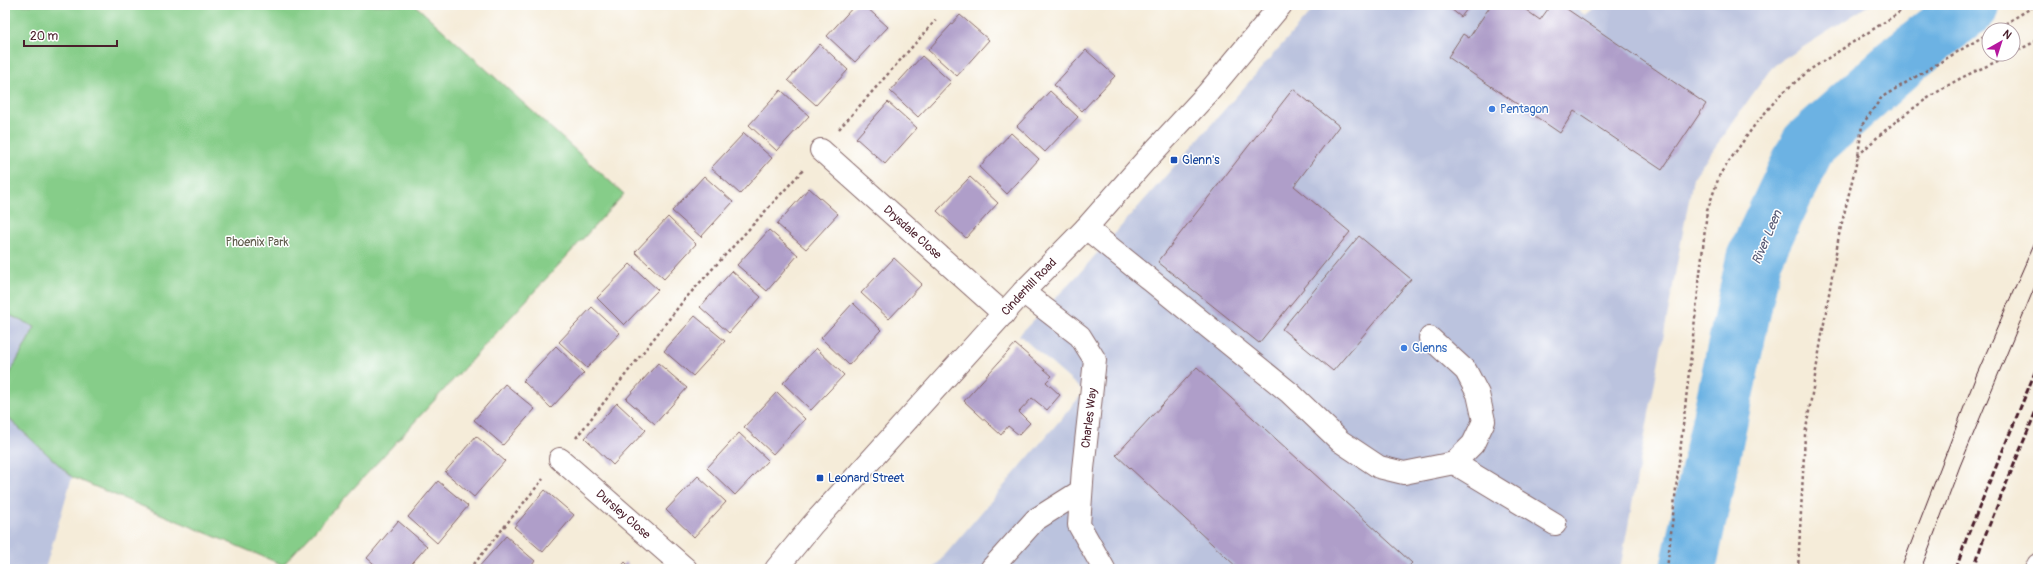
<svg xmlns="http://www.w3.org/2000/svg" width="2043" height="574" font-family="Pangolin,sans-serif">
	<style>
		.industrial { fill: #bbc3de }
		.green { fill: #86cd89; stroke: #68765a }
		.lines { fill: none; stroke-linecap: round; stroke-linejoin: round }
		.river { stroke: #6cb2e3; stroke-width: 56 }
		.building { fill: #af9ec9 }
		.minor-casing { stroke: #866768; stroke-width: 24 }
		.path { stroke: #866768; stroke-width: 2.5; stroke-dasharray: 3 3; stroke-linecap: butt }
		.minor { stroke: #fff; stroke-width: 22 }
		.tram { stroke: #4a1f2b; stroke-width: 1 }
		.rail { stroke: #4a1f2b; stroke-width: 3; stroke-dasharray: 6 3; stroke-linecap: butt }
		.shop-dot { fill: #3f7fe0; stroke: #fff; stroke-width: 1.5 }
		.transit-dot { fill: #1a4fb4; stroke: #fff; stroke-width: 1.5 }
		.labels { text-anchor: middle; stroke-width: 3; stroke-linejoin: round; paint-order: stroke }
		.shop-label { font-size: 12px; fill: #366cbe; stroke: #fff; text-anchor: start }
		.transit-label { font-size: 12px; fill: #164399; stroke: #fff; text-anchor: start }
		.street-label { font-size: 12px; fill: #4a1f2b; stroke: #fff }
		.park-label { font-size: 12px; fill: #5f5c4c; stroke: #fff }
		.water-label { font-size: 13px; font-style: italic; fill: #585a75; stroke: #fff }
	</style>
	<rect width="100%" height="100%" fill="#fff"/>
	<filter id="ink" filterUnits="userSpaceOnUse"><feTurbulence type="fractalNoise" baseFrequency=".025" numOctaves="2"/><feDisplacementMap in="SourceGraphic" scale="8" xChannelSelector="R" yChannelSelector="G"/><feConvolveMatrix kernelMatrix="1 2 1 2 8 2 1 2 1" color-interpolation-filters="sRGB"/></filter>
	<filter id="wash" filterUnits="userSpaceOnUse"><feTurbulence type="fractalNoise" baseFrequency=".012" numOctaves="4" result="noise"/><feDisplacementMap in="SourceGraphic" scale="16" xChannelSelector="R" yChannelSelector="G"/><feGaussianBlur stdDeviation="0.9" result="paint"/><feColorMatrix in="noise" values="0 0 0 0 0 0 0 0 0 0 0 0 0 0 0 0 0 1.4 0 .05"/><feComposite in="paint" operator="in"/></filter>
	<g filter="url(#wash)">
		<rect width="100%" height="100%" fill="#f5ecd9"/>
		<g class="industrial">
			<path d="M1317,5H1570L1585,15L1599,5H1869L1772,67L1693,178L1620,569H933L1084,392L1019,335L1077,276Z"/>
			<path d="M5,313L35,327L5,383Z"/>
			<path d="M5,415L72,477L45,569H5Z"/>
		</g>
		<path class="green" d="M5,5H415L624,194L283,565L72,477L5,415V383L35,327L5,313Z"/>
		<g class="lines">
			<path class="river" d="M1688,569L1754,259L1808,145L1910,54L1972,5"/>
		</g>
		<g id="blocks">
			<g class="building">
				<path d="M855,5H864L888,27L855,62L827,36Z"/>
				<path d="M1446,5H1470L1461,17Z"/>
				<path d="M1491,5H1519L1540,20L1551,5H1561L1706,104L1662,170L1574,111L1560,133L1448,57L1463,34L1469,38Z"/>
				<path d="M960,15L989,40L957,76L928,50Z"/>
				<path d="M820,44L848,70L816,105L788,80Z"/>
				<path d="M1086,50L1115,76L1082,111L1054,85Z"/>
				<path d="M922,56L951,82L918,117L890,91Z"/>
				<path d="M1293,89L1339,126L1294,186L1350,232L1259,343L1158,262Z"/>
				<path d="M781,90L809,116L777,151L749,125Z"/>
				<path d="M1050,91L1078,117L1045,152L1017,126Z"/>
				<path d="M888,102L917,128L885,164L856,138Z"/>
				<path d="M744,133L772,158L740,194L711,168Z"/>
				<path d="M1011,133L1039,159L1007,194L979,167Z"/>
				<path d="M704,176L733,202L701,237L672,211Z"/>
				<path d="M970,177L998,203L966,238L937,211Z"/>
				<path d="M809,188L838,214L806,249L777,224Z"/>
				<path d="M668,217L696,244L664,279L635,252Z"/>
				<path d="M769,230L798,255L767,291L737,265Z"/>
				<path d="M1359,236L1411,279L1333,371L1282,329Z"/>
				<path d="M894,258L922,284L889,319L861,293Z"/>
				<path d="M630,264L658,290L624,325L597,298Z"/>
				<path d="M732,271L761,297L729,333L700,307Z"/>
				<path d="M853,303L881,330L849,365L821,338Z"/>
				<path d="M592,307L620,333L587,368L559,342Z"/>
				<path d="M695,316L725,341L693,376L664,351Z"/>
				<path d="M1015,344L1052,376L1046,382L1060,395L1047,410L1032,398L1019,412L1030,423L1019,435L1008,426L1001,435L964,401Z"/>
				<path d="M556,346L584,373L551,408L523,381Z"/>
				<path d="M816,348L844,375L811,410L783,383Z"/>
				<path d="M658,363L687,388L655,424L626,399Z"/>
				<path d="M1197,367L1412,563L1406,569H1239L1116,455Z"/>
				<path d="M505,384L535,409L503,445L474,420Z"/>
				<path d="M777,392L805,419L773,454L744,427Z"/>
				<path d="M617,403L646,430L613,465L585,438Z"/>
				<path d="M739,433L768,460L735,495L707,468Z"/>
				<path d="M476,436L505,461L474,497L445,472Z"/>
				<path d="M698,476L726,502L694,537L666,510Z"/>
				<path d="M438,481L468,506L437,543L408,517Z"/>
				<path d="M545,490L574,515L543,552L514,527Z"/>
				<path d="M398,521L427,546L407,569H380L367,558Z"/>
				<path d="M506,536L535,561L529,569H477Z"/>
				<path d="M625,562L632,569H619Z"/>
			</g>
		</g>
	</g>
	<g filter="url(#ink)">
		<use href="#blocks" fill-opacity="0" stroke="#866768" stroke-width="1"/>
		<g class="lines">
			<g class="minor-casing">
				<g id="minor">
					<path id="s1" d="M821,150L1004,314"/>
					<path d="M1086,228L1290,393L1340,441L1379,467L1404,473L1454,463L1473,444L1484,421L1478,394L1466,371L1430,338"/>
					<path d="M1023,292L1080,336L1095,360L1083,469L1079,525L1104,569"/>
					<path id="s2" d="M560,459L686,569"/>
					<path d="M1454,463L1555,524"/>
					<path id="s3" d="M776,569L813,524L1023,292L1086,228L1145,161L1207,94L1281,5"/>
					<path d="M991,569L1035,520L1081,491"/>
					<path d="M2036,569L2038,565"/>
				</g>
			</g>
			<g class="path">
				<path d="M1995,30L2036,5"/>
				<path d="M2013,53L2038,40"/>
				<path d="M839,129L936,20"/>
				<path d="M1858,156C1886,127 1919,102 1954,82C1973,71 1993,64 2012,54"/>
				<path d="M576,438L684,300L803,170"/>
				<path d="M470,569L543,479"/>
				<path d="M1667,569L1707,211L1720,174L1754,126L1780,95L1811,69L1897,14L1908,5"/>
				<path d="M1798,569L1805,435L1839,235L1858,156L1862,125L1882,97L1989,33"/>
			</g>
			<use href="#minor" class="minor"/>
			<g class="tram">
				<path d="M1901,569L1976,376L2038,235"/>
				<path d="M1921,569L1960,466L2038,279"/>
			</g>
			<g class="rail">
				<path d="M1956,569L1967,537L2038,365"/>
				<path d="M1974,569L1982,543L2038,406"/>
			</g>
		</g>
	</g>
	<g class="shop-dot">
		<circle cx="1492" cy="109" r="4"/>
		<circle cx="1404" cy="348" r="4"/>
	</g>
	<g class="transit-dot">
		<rect x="1170" y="156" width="8" height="8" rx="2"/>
		<rect x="816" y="474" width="8" height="8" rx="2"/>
	</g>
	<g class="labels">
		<g class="shop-label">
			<text x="1500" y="113">Pentagon</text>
			<text x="1412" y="352">Glenns</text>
		</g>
		<g class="transit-label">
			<text x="1182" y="164">Glenn's</text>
			<text x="828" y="482">Leonard Street</text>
		</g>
		<g class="street-label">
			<text dy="4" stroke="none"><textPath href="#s1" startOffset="123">Drysdale Close</textPath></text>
			<text dy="4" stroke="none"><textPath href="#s3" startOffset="379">Cinderhill Road</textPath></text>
			<text transform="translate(1089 418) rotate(-83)" y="4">Charles Way</text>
			<text dy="4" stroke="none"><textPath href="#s2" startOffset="84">Dursley Close</textPath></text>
		</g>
		<g class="park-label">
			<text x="257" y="246">Phoenix Park</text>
		</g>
		<g class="water-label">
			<text transform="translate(1766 237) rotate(-67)" y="5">River Leen</text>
		</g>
	</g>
	<rect width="2043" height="574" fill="none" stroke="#fff" stroke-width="20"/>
	<g transform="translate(2001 42) rotate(39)"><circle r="19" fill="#ffffff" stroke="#b7a5aa"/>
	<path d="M0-3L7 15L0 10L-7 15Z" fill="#b5179e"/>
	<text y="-6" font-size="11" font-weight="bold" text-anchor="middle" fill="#4a1f2b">N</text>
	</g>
	<path d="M24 40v6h93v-6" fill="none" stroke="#4a1f2b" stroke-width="2"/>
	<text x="30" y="40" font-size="12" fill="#4a1f2b" stroke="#ffffff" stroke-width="3" paint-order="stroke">20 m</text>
</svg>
